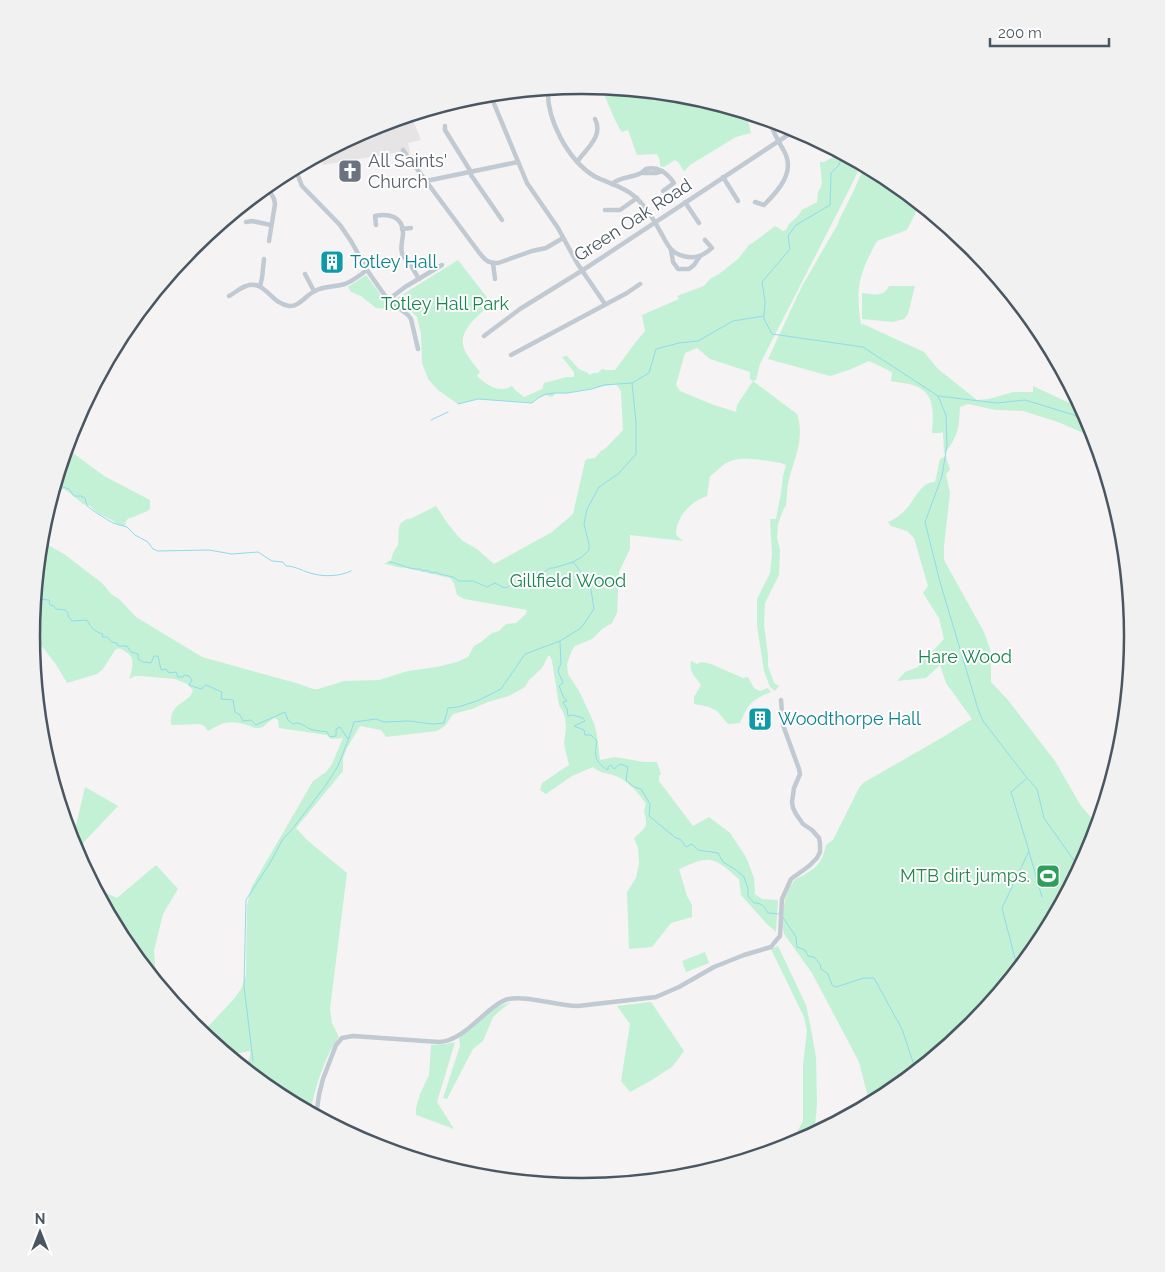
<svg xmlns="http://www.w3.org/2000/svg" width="1165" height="1272" font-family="Raleway,sans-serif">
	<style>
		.education { fill: #e6e4e5 }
		.green { fill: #c3f1d5; fill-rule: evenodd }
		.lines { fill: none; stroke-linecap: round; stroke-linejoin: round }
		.stream { stroke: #90daee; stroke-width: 1 }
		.street { stroke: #c1cad2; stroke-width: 4.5 }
		.labels { text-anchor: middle; stroke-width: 4; stroke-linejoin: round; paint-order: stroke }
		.worship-label { font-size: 18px; fill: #5b616d; stroke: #fff; text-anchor: start }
		.street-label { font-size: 18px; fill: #4a5661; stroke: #fff }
		.culture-label { font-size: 18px; fill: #0d838f; stroke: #fff; text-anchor: start }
		.park-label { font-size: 18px; fill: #17864f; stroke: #fff }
		.leisure-label { font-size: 18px; fill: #27864d; stroke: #fff; text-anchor: end }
		.rim { fill: none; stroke: #4a5661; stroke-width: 2.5 }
	</style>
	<rect width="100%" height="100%" fill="#f5f3f3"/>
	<path class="education" d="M411,115L421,140L408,143L410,153H402L401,152L323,165L320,154L372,127Z"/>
	<g class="green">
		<path d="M601,87L690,95L742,111L749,124L751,133L736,137L690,165L684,171L678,162L675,160L664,167L660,166C660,162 660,157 656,154L637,155L628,130L622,132L621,131L615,120Z"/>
		<path d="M836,150L862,163L848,192L760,364L756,380L753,381L797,414C805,437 795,457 789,479C787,487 787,497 786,506L784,508L778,524L777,538L780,550L779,575L765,603L764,625L768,655V666L774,683L779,686L775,691L770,687L764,671L757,626V599L770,573L772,554L770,519H776L781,493L783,476L786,465L781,463C763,461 738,453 722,466C718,469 715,473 710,476L707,496C690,502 676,517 676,535L683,541L630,535V549L619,572L617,613L612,623L602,629L592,639L575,646L572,650L567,664L568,674L579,691L594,723L597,735L600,760L615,757L644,762H657L661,774L659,776V781L693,826L709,817L730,833L746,857L754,878L755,894L762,899L778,900L776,932L767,924L741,895L739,879C713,857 712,854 679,869L687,896L692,905V917L671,923L652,947L629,949L627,892L636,878L639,863L638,848L634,838C640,833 647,828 646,821C646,812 642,816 646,804C639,793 628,781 616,776C605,772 603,775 593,767L572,776L546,794L540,790L542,783L569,765L564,744L566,727L565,718L563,712L559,705L552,661L550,656H548L542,668L529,680L525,687L509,696L488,702L472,709L453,714L445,726L437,731L386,737L381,730L360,726L347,748L343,758V771L296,828L307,840L347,873L330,1009L332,1023L339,1037C327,1051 312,1094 311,1113L276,1094L246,1069L250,1055V1051L228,1055L219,1047L218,1043L211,1041L202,1033L233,1000L241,989L246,976L247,906L251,888L313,781L326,772L332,764L343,738L331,739L327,735L279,728L278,720L275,718C268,720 266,728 258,728C254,729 251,726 247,725C229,720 223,722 208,731L204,726L200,724L171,725C169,701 189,705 193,690L187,684L175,679L141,676H135L129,679C132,670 136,657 126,652C121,649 120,647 115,650L103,669L97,674L67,683L57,666L32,633L41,541L64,554L102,583L111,594L119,599L136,617L202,657L296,683L313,689H318L344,681L379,680L408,671L437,667L457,662L468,657L474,646L481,642L492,633L499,631L506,624L516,623L526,614L527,610L464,599L457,595L454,583L450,578L406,568C398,568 392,565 384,564L391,560L393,553L398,545L399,527L401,523L407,519H410L436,506L448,524L457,535L463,541L477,549L494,564L552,532L573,514L585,461L587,459L595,458L601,451L606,448L623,430L621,391L616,384L567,393H556L552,397L546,395L538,398L532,403L478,399L458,404L438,390L428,379L422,363L421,334L417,317L411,311L397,300V298L458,260L492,304C481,313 460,328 463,345C465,355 474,364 480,372L477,376C487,385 499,394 512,386L515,390L524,397L542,389L544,383L567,377H574V372L562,357L567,356L579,369L586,372L590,375L593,373H598L602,369H604L605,370H615L635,343L645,331L642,315L679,299L677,296L704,286L710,279L719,274L738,259L749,245L754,242L775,226L783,231L786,230L789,224L797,217L802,210L817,202L818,192L821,187L822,183L820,162H824L835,156ZM697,348L710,359L750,372V379L753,381L737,405L736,412L711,404L680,391L676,385L685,353Z"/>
		<path d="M865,165L889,178L925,207L919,206L907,230L877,241C870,254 863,267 860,281C857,295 859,311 861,325L863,324L924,352L938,369L977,400L989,399L1013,392H1033V386L1076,406L1081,404L1092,425L1098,444L1083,433L1058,422L1023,411L996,410L968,404L960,407C959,428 958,437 944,454L943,432L940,433H932C933,417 936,396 918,387C911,383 899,383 891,381L892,372L869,361L849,370L830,376L768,359L802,286L838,224L839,220L854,190Z"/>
		<path d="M366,275L386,302L392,306L386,309L376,308L361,296L351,292L348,287Z"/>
		<path d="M889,286H915L908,314L904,319L893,322L862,319V293C873,294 883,298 889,286Z"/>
		<path d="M67,446L73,453L104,476L150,500V508L148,511C144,512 140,514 136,516C129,519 126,517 125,526L118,525L112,520L99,514L90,506L83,504L71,494L64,489H59L55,484L58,475L65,474L67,470L61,466Z"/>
		<path d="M946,456L950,470L946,474L950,493L944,546V560L984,632L990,649L991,670V682L1008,700L1055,761L1081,806L1098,825L1092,847L1041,942L972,1026L889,1094L870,1105L859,1062L812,973L784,934C780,919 784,893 794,881C796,878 801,877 804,875C819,866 822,862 826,845L833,840L859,788L863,783L943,737L972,719L946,683L940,665L926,678L897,681L905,672L918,667L922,660L929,655L944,639L939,618L923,593L928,586L914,538L907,531L891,526L888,522C895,519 902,514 907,508C915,499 921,482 935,482L940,459Z"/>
		<path d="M691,661L697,664L702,662L711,664L743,678L748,677L754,688L760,691L768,688L771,692C751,700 749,703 740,723L728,724L717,711L709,707L694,704V697L701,685C695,675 689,674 691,661Z"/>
		<path d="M85,787L118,806L84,842L82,849V858L80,860L73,847L69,834H74Z"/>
		<path d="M156,865L178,889L163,914L154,951L156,981L124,942L95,888L117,898Z"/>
		<path d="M778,946L806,1005L811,1029L816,1057L817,1104L815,1126L810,1136L789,1147L803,1121V1064L807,1031L804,1017L771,949Z"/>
		<path d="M705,952L709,963L686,972L682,961Z"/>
		<path d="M511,1002L501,1010L493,1017L483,1041L473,1049L447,1099L443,1098L460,1046L459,1038L496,1007Z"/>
		<path d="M651,1002L684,1051L672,1067L650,1081L630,1092L621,1081L630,1024L617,1006Z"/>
		<path d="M455,1042L437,1102L454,1129L416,1115V1108L420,1094L429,1075L431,1045L446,1044Z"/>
	</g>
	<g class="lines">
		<g class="stream">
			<path d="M764,317V319L772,334L863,347L938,396L946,415L947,445L942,476L925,522L940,582L978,709L983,721L1027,778L1037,789L1044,818L1080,869"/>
			<path d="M938,396L997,403L1025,400L1074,415L1091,425"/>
			<path d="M458,404L478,399L532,403L538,398L546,394L556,393H567L592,389L604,385L632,383"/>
			<path d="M431,420L448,412"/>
			<path d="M56,481L60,486L69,489L74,496H81L85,498L87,506L98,514L113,523L127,527L135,535L148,542L153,549L158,551L209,550L232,554L258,552L272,561L283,562L286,566C296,566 304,572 314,574C325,577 341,576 351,571"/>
			<path d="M389,562C399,563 409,570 420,569L423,571L426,570L432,573L436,572L440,574L453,577L459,581H473L487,587L495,583C503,587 505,591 512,583C516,584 519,585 522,581L526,582L530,580L534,576L541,574L550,568H554L573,562"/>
			<path d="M35,597L37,599L49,600L50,605L54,606L56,609L65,610L68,613V616L72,621L87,620C91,628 95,632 103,634L102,637H107L112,642L117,643L118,646H127L131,652L138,654V659L143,662L151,663L154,656H158L161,670L166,669L169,673L176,672L178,677H183L184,675L189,676L192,680L189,685L201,689L206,685L222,692L221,699L233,700L235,712L240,715L243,721L251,720L256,725L285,712L288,720L293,724C302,721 305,728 313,730C318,731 322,731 327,732L330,737L336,736V729L340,727L348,739L349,738L354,722L376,719L384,722L409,721L432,724L444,723L448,708L458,707L477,701L501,689L525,654L560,641L581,628L594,609L590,583L573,562L582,557L589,550V544L584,524L587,509L599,487L618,474L636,454V422L632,383L649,373L656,349L679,343L698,341L733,321L764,316L765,301L762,282L790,249L788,236L796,225L830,205L831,173L839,165L841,159L845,154"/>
			<path d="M560,642L561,663L558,671L563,683L559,686L563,696L567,701L563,702L567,709L568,716L573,715L583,718L585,721L574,726L584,730L585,735H591L597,741C594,756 595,762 608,770V767L611,765L614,769L620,764L628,767L626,780L634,787L641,789L650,804L649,816L676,838L680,839L686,847L692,844L698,850L718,853L723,862L736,870L744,877L748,889V896L754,903C762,903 764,906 768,913L779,914"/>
			<path d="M1029,852L1042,897"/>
			<path d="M782,916L796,937L797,947L805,950L808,956L814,957L820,964L821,969L828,974L832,985L836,987L864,978H874L902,1029L914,1065L918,1071"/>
			<path d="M1018,970L1002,908L1029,851L1011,792L1026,779"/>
			<path d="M253,1061L244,986L246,900L270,863L283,839L294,827L326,785L338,766L349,738"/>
		</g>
		<g class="street">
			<path d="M548,88C546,119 568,160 594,176C607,183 623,186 634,196C646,206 654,220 661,233C664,238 667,245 671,249C677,256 691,259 699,256C704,255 708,251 712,248L705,240"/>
			<path d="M490,94L527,183L558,228L577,263L605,304"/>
			<path d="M445,126V130L471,172V175L502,220"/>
			<path d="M403,150L478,251C484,259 488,264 498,263L532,251L546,248L563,238"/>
			<path d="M577,162C586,149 604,136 595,119"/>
			<path d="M295,168L302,186L340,225L351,241L367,270L388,300L408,315L411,319L418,349"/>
			<path d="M643,173H656L662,171"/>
			<path d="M723,177L738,201"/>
			<path d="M426,181L518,162"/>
			<path d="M612,184C622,175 638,179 646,169C659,166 667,173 674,183L663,191"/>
			<path d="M267,186L274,199L275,204L269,241"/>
			<path d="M685,202L699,223"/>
			<path d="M755,202L764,205C778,191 796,172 784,151C778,140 772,131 769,119"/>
			<path d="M605,210H620L637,198"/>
			<path d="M246,222L252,221L271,225"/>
			<path d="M376,225L375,216C388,213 403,216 403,233C403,240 400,246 402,253C404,259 410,263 413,269C415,272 417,276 419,279"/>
			<path d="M402,229L411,228"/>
			<path d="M671,250L673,262L678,269H689L694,265L700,256"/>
			<path d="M493,263L495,279"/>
			<path d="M305,274L314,291"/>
			<path d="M260,286L262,278L264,259"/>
			<path d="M229,296C235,293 240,288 246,286C265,279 271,304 289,306C299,307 306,295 315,291C324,286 335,287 345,284C353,281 360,275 367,270"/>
			<path d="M388,300L405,287L442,265"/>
			<path d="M484,336L520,309L583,270L797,129"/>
			<path d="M511,355L627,293L640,284"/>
			<path d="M316,1116L319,1095L323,1079L336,1045L342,1038L353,1036L439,1042C459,1041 476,1021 491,1009C496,1005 501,1001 508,999C528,995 556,1006 578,1006L656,997L679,987L714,967L744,955L771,947L774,943L780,936L782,899L791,879L809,866L817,858L820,852V843L819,838L812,830L803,824L796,814L793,808L792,802L794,788L800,774L799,769L783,725L781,700"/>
		</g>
	</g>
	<defs>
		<g id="church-square" transform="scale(1.25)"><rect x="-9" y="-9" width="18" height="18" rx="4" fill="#6b7280" stroke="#fff"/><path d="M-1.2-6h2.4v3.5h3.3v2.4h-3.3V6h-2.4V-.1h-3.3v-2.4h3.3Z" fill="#fff"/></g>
		<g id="building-square" transform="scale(1.25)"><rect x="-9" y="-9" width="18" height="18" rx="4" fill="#0f9aa8" stroke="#fff"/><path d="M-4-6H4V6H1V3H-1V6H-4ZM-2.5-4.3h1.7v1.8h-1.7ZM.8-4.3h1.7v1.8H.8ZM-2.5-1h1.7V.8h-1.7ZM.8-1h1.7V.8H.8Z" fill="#fff"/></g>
		<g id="stadium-square" transform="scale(1.25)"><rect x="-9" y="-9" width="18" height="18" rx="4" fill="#2e9e5b" stroke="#fff"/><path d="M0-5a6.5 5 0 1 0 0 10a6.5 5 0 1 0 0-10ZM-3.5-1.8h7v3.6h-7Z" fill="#fff"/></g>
	</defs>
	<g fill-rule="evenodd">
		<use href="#church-square" x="350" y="171"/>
		<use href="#building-square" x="332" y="262"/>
		<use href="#building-square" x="760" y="719"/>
		<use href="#stadium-square" x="1048" y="876"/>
	</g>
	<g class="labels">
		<g class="worship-label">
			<text x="368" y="167">All Saints'<tspan x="368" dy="21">Church</tspan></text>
		</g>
		<g class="street-label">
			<text transform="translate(633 220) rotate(-33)" y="6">Green Oak Road</text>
		</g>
		<g class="culture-label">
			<text x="350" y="268">Totley Hall</text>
			<text x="778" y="725">Woodthorpe Hall</text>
		</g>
		<g class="park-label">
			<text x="445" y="310">Totley Hall Park</text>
			<text x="568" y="587">Gillfield Wood</text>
			<text x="965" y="663">Hare Wood</text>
		</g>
		<g class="leisure-label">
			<text x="1030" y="882">MTB dirt jumps.</text>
		</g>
	</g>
	<path d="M0 0H1165V1272H0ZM40 636a542 542 0 1 1 1084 0a542 542 0 1 1-1084 0Z" fill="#f1f1f2" fill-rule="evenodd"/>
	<path class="rim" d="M40 636a542 542 0 1 1 1084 0a542 542 0 1 1-1084 0Z"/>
	<g transform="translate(40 1232)" stroke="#ffffff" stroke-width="4" paint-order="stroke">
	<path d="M0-4L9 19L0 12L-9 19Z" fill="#4a5661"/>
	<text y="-8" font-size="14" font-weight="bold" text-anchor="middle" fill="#4a5661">N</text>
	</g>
	<path d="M990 38v8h119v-8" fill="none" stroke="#4a5661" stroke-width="2.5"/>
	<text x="998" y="38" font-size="15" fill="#4a5661" stroke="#ffffff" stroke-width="4" paint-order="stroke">200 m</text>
</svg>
